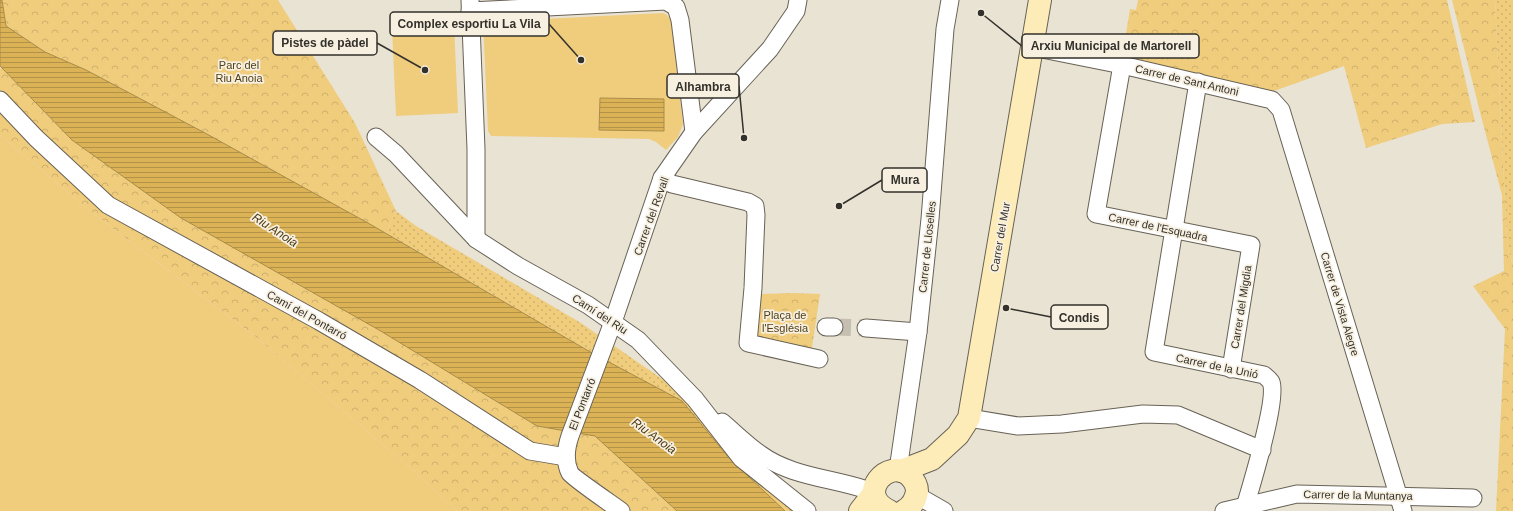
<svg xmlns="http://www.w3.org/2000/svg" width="1513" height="511" font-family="Arial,sans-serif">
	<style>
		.grass { fill: url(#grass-dots) }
		.forest { fill: url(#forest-crowns) }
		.garden { fill: #f0cc7d }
		.water { fill: url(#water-rules); stroke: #a98c49 }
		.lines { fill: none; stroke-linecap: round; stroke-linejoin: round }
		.minor-tunnel { stroke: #c5bfb2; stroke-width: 17; stroke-dasharray: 17 8; stroke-linecap: butt }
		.minor-casing { stroke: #686256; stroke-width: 19 }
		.secondary-casing { stroke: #686256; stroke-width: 24 }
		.minor { stroke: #fff; stroke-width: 17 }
		.secondary { stroke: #fdecb8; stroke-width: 22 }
		.labels { text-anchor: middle; stroke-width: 3.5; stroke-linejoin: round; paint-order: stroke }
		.park-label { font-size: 11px; fill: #514019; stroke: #f7f0e1 }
		.street-label { font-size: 11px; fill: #33312b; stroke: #f7f0e1 }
		.water-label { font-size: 12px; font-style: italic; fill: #4a3911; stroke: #f7f0e1 }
		.leader { fill: none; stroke: #33312b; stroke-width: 1.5 }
		.callout-dot { fill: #33312b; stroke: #f7f0e1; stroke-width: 1.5 }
		.callout { fill: #f7f0e1; stroke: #33312b; stroke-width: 1.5 }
		.callout-label { font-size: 12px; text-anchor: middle; font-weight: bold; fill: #33312b }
	</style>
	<defs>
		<pattern id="grass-dots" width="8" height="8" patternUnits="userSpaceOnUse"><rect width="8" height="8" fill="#f0cc7d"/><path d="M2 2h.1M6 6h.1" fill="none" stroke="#ceb06c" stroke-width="1.8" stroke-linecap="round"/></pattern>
		<pattern id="forest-crowns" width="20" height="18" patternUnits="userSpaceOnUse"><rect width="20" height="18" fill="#f0cc7d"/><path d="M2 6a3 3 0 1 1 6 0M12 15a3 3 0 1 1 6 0" fill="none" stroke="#ceb06c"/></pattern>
		<pattern id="water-rules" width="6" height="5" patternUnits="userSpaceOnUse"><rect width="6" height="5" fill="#dbb356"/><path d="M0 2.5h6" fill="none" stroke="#b29247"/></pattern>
	</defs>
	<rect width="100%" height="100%" fill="#e9e3d4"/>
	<g class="grass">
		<path d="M1495,0H1513V266L1507,242Z"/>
		<path d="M396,211L416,226L581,323L668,383L740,458L793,511H785L730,459L682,401L592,353L386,234Z"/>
	</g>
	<g class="forest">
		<path d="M2,0H278L355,123L396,211L386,234L86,70L45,52L6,26Z"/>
		<path d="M1138,0H1447L1475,122L1442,124L1366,148L1344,66L1274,91L1270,95L1228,81L1202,78L1122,58L1130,9L1136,10Z"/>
		<path d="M1452,0H1495L1507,242L1513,266V511H1496L1505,329L1473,286L1504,271L1502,195L1482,120Z"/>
		<path d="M2,68L72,140L537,426L595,436L677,511H457L414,471L257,338L94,214L0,135V69Z"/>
		<path d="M793,293L820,294L811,354L757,337L760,297L762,294Z"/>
	</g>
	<g class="garden">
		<path d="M663,13L667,15L671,20L683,124L678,137L666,150L656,142L649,139L491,136L488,131L483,22Z"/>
		<path d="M454,25L458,113L396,116L392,28Z"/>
		<path d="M0,135L94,214L257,338L414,471L457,511H0Z"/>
	</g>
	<g class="water">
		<path d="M0,0H2L6,26L45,52L86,70L205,133L368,223L592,353L682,401L730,459L785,511H677L595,436L537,426L379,330L181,218L72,140L0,66Z"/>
		<path d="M600,98L664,99V131L599,130Z"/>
	</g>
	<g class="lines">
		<path class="minor-tunnel" d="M834,327L866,328"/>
		<g class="minor-casing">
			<g id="minor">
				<path d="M470,0L476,149V239"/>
				<path d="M470,11L666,1L676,7L680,20L694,132"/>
				<path d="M1032,47L1122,65L1272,100L1281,110L1403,511"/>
				<path d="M1122,65L1096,214L1251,245L1231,369"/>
				<path d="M1198,82L1154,352L1264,375C1266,377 1270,380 1271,382C1278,399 1251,486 1245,507"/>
				<path d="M0,100L36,138L108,205L319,321L420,380L530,451L566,457"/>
				<path d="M376,137L396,154L476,239L518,266L588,305L638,340L695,399L741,458L807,511"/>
				<path d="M662,178L672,184L748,202L755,206L756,215L753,288L748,343L819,359"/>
				<path d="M826,327H834"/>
				<path d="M866,328L918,332"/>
				<path d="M969,418L1018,426L1062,424L1143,414L1178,415L1262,450"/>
				<path d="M722,422C735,433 747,445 760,454C790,476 830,478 864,489L874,490"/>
				<path d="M898,470L918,332L930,219L945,29L950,0"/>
				<path d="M916,495L944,511"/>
				<path d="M621,511C613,505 573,478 570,473C564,461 566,448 570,436L613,322L662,178L694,132L770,49L796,11L798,0"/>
				<path d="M1224,511L1297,494L1473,498"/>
			</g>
		</g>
		<g class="secondary-casing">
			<g id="secondary">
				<path d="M901,471L932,459L958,435L969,418L1040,0"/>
				<path d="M860,511L874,493"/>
				<path d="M889,511C854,494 889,457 909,475C914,480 917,485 917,491C916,500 911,507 904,511"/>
			</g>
		</g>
		<use href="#minor" class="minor"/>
		<use href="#secondary" class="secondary"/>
	</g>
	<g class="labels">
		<g class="park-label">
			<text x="239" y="69">Parc del<tspan x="239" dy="13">Riu Anoia</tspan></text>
			<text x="785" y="319">Plaça de<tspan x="785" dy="13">l'Església</tspan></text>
		</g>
		<g class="street-label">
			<text transform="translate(1187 80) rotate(13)" y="4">Carrer de Sant Antoni</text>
			<text transform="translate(651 216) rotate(-70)" y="4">Carrer del Revall</text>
			<text transform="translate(1158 227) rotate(12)" y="4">Carrer de l'Esquadra</text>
			<text transform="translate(1000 237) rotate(-80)" y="4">Carrer del Mur</text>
			<text transform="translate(927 247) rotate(-84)" y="4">Carrer de Lloselles</text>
			<text transform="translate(1340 304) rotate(73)" y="4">Carrer de Vista Alegre</text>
			<text transform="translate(1241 307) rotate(-81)" y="4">Carrer del Migdia</text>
			<text transform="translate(600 314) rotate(33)" y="4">Camí del Riu</text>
			<text transform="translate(307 315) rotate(29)" y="4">Camí del Pontarró</text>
			<text transform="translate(1217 366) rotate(12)" y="4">Carrer de la Unió</text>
			<text transform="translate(582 404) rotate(-69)" y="4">El Pontarró</text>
			<text transform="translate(1358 495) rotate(1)" y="4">Carrer de la Muntanya</text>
		</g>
		<g class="water-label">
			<text transform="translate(275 230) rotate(33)" y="4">Riu Anoia</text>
			<text transform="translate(654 436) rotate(36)" y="4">Riu Anoia</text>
		</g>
	</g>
	<path class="leader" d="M581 60L549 24M425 70L377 43M981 13L1022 46M744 138L739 86M839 206L882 180M1006 308L1051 317"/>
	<g class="callout-dot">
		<circle cx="581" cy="60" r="4"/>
		<circle cx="425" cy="70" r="4"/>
		<circle cx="981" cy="13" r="4"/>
		<circle cx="744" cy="138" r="4"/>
		<circle cx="839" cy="206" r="4"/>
		<circle cx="1006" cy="308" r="4"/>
	</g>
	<g class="callout">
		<rect x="390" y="12" width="159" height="24" rx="4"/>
		<rect x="273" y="31" width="104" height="24" rx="4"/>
		<rect x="1022" y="34" width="177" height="24" rx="4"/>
		<rect x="667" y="74" width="72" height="24" rx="4"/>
		<rect x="882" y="168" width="45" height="24" rx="4"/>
		<rect x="1051" y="305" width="57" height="24" rx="4"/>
	</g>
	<g class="callout-label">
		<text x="469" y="28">Complex esportiu La Vila</text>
		<text x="325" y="47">Pistes de pàdel</text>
		<text x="1111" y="50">Arxiu Municipal de Martorell</text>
		<text x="703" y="91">Alhambra</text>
		<text x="905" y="184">Mura</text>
		<text x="1079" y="322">Condis</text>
	</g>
</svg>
